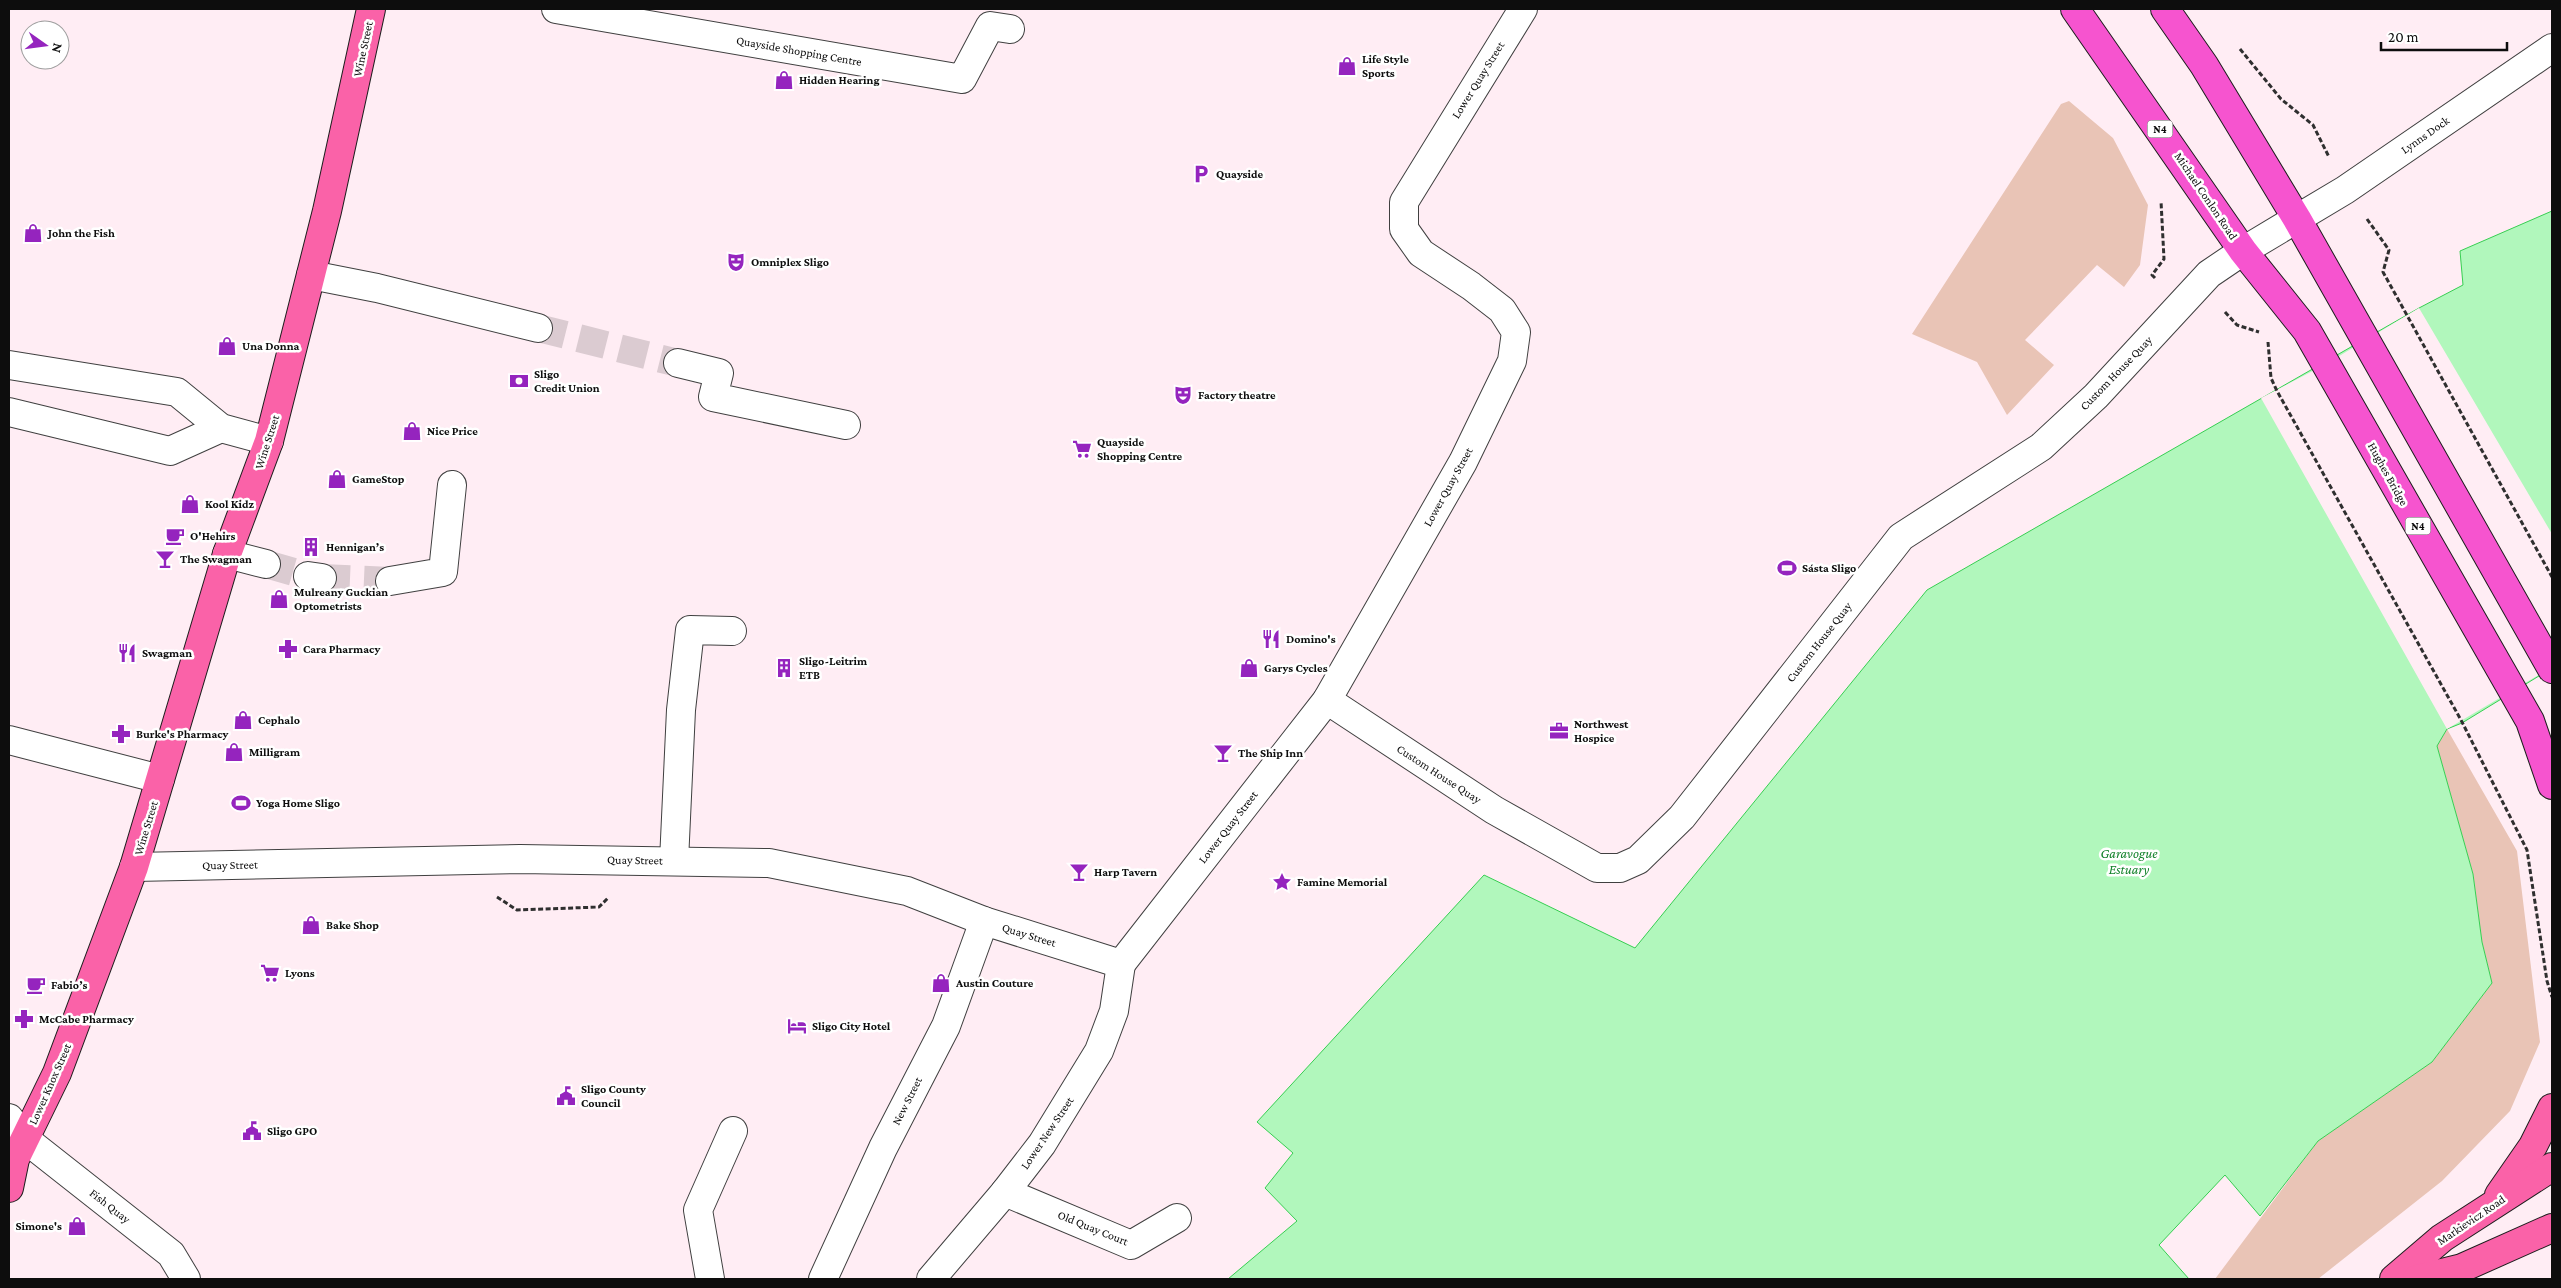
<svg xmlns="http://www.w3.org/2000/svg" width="2561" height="1288" font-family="'Crimson Pro',serif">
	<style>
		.green { fill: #e9c4b6 }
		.water { fill: #b1f7bc; stroke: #37ce52 }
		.pier { fill: #ffedf4 }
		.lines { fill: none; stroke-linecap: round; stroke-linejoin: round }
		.minor-tunnel { stroke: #dbcbd1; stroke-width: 28; stroke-dasharray: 28 14; stroke-linecap: butt }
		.minor-casing { stroke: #404040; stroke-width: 30 }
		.major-casing { stroke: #1e1e1e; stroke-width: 30 }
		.highway-casing { stroke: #1e1e1e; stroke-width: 30 }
		.path { stroke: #2f2f2f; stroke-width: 3; stroke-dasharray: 5 2.5; stroke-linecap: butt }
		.minor { stroke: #fff; stroke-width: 28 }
		.major { stroke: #fa62a8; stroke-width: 28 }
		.highway { stroke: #f654cf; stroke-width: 28 }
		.labels { text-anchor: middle; stroke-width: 5; stroke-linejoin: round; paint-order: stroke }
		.shield { fill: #fff; stroke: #565656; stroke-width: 1 }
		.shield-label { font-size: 11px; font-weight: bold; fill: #0d0d0d }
		.street-label { font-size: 12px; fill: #0d0d0d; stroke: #fff }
		.poi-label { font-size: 12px; font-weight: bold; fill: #0d0d0d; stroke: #fff; text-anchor: start }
		.water-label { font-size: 14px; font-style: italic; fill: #14832c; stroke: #fff }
	</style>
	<rect width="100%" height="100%" fill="#ffedf4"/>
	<g class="green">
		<path d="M2069,101L2113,138L2148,205L2140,265L2124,287L2097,265L2025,340L2054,365L2007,415L1977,362L1912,334L2061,104Z"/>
		<path d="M2447,729L2517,851L2540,1042L2510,1111L2442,1181L2318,1279H2215L2318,1141L2432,1062L2492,983L2482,942L2473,874L2437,746Z"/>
	</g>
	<path class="water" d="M2552,211V668L2462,723L2447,729L2437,746L2473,874L2482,942L2492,983L2432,1062L2318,1141L2260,1216L2225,1175L2159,1245L2189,1279H1228L1297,1221L1265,1188L1293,1153L1257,1122L1484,875L1635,948L1927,590L2419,308L2463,285L2460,251Z"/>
	<path class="pier" d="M2419,308L2552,534V667L2447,729L2261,398L2326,364Z"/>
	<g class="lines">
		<g class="minor-tunnel">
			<path d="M538,328L678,363"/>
			<path d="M266,564L308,576"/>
			<path d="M322,578L390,581"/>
		</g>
		<g class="minor-casing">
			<g id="minor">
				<path d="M556,9L962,79L990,26L1010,29"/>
				<path d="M311,275L377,288L538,328"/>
				<path d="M678,363L719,373L713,397L846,425"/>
				<path d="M9,365L177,392L221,428L269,441"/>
				<path d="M9,412L170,451L221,428"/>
				<path d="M227,554L266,564"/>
				<path d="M308,576L322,578"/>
				<path d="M390,581L443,572L452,485"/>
				<path d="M1327,700L1494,810L1597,868H1620L1638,860L1682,817L1901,537L2041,447L2096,396L2209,274L2243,251L2345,190L2552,48"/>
				<path d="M9,740L160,779"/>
				<path d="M674,861L681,710L690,630L732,631"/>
				<path d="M134,867L520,859L769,863L907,891L984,921L1121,964"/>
				<path d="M1121,964L1327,700L1463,462L1512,361L1516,332L1502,310L1471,286L1421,253L1404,229V202L1523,9"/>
				<path d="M9,1118L25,1139L171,1254L186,1279"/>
				<path d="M1005,1192L1131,1245L1177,1218"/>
				<path d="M710,1279L698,1210L733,1131"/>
				<path d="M823,1279L883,1148L946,1026L984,921"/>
				<path d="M931,1279L1005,1192L1042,1144L1099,1051L1114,1011L1121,964"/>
			</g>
		</g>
		<g class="major-casing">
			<g id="major">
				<path d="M9,1188L15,1159L57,1073L134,867L227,554L269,441L327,211L371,9"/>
				<path d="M2499,1195L2533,1146L2552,1108"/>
				<path d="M2394,1279L2442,1238L2552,1167"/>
				<path d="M2417,1279L2462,1268L2552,1228"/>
			</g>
		</g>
		<g class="highway-casing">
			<g id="highway">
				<path d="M2075,9L2243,251L2307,331L2530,721L2552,785"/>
				<path d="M2165,9L2204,65L2297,219L2552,669"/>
			</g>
		</g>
		<g class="path">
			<path d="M2240,49L2281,99L2313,125L2329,157"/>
			<path d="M2367,219L2389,250L2383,272L2552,577"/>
			<path d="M2155,278L2152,275L2164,259L2161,201"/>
			<path d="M2225,312L2237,325L2259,332"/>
			<path d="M2268,342L2271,378L2277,391L2461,720L2527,850L2547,981L2552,997"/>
			<path d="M497,897L517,910L599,907L608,898"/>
		</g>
		<use href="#minor" class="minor"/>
		<use href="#major" class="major"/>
		<use href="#highway" class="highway"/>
	</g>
	<defs>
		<g id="shop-bare" transform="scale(1.5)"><path d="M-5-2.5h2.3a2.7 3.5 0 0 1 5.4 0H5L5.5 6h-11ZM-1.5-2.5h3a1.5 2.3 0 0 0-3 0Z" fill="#9524be" stroke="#fff" stroke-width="2.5" paint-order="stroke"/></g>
		<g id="parking-bare" transform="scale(1.5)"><path d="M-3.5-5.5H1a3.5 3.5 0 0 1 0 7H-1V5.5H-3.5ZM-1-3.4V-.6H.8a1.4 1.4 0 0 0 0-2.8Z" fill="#9524be" stroke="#fff" stroke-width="2.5" paint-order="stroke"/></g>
		<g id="theatre-bare" transform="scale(1.5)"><path d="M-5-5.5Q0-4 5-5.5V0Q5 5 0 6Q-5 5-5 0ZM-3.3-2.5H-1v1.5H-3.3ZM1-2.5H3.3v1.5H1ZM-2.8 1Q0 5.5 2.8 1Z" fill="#9524be" stroke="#fff" stroke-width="2.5" paint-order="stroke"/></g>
		<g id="bank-bare" transform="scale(1.5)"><path d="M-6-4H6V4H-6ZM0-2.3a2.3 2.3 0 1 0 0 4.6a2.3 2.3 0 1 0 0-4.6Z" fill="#9524be" stroke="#fff" stroke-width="2.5" paint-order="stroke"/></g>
		<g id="supermarket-bare" transform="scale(1.5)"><path d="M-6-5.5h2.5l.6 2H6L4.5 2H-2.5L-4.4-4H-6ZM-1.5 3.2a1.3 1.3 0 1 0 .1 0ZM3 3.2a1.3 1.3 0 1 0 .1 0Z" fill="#9524be" stroke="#fff" stroke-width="2.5" paint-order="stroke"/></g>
		<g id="cafe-bare" transform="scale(1.5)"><path d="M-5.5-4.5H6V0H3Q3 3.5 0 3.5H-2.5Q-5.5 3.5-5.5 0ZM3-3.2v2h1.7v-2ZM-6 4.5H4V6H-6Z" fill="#9524be" stroke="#fff" stroke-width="2.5" paint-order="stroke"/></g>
		<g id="building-bare" transform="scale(1.5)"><path d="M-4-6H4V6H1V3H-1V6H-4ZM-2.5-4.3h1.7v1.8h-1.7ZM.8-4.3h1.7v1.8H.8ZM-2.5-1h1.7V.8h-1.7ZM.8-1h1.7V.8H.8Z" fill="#9524be" stroke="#fff" stroke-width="2.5" paint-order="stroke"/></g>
		<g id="bar-bare" transform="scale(1.5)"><path d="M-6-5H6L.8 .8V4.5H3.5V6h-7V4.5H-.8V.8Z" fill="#9524be" stroke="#fff" stroke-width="2.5" paint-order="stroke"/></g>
		<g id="stadium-bare" transform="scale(1.5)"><path d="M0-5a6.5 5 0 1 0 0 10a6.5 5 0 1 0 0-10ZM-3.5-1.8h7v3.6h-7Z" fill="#9524be" stroke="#fff" stroke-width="2.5" paint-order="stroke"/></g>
		<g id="restaurant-bare" transform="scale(1.5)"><path d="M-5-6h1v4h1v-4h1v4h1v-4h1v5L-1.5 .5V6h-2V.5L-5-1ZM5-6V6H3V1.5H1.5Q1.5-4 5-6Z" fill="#9524be" stroke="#fff" stroke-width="2.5" paint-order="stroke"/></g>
		<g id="pharmacy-bare" transform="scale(1.5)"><path d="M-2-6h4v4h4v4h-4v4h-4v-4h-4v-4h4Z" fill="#9524be" stroke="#fff" stroke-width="2.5" paint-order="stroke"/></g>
		<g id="office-bare" transform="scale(1.5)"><path d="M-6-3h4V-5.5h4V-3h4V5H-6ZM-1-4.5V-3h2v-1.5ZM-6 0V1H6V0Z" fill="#9524be" stroke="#fff" stroke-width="2.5" paint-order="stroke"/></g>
		<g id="sight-bare" transform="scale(1.5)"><path d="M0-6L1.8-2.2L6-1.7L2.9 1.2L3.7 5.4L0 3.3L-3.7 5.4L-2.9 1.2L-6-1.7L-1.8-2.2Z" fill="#9524be" stroke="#fff" stroke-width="2.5" paint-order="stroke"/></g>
		<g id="hotel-bare" transform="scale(1.5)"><path d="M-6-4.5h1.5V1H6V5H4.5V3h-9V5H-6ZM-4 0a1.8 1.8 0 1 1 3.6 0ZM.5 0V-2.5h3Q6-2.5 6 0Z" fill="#9524be" stroke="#fff" stroke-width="2.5" paint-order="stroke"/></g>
		<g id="civic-bare" transform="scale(1.5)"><path d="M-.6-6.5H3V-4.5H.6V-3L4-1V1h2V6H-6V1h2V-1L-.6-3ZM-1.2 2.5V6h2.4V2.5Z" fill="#9524be" stroke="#fff" stroke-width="2.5" paint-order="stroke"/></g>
	</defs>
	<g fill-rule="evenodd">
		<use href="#shop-bare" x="1347" y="66"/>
		<use href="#shop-bare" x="784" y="80"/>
		<use href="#parking-bare" x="1201" y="174"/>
		<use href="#shop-bare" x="33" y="233"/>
		<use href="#theatre-bare" x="736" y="262"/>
		<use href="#shop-bare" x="227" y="346"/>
		<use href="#bank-bare" x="519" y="381"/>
		<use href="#theatre-bare" x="1183" y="395"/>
		<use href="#shop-bare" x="412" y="431"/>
		<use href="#supermarket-bare" x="1082" y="449"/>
		<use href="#shop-bare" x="337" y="479"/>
		<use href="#shop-bare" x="190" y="504"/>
		<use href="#cafe-bare" x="175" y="536"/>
		<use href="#building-bare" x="311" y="547"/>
		<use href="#bar-bare" x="165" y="559"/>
		<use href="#stadium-bare" x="1787" y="568"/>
		<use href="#shop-bare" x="279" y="599"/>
		<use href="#restaurant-bare" x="1271" y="639"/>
		<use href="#pharmacy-bare" x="288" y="649"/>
		<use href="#restaurant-bare" x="127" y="653"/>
		<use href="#building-bare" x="784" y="668"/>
		<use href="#shop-bare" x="1249" y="668"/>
		<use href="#shop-bare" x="243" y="720"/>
		<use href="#office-bare" x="1559" y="731"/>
		<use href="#pharmacy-bare" x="121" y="734"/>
		<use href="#shop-bare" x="234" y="752"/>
		<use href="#bar-bare" x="1223" y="753"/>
		<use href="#stadium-bare" x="241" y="803"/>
		<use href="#bar-bare" x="1079" y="872"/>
		<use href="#sight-bare" x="1282" y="882"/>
		<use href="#shop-bare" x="311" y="925"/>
		<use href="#supermarket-bare" x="270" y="973"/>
		<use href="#shop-bare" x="941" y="983"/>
		<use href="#cafe-bare" x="36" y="985"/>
		<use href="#pharmacy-bare" x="24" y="1019"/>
		<use href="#hotel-bare" x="797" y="1026"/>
		<use href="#civic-bare" x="566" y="1096"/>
		<use href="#civic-bare" x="252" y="1131"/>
		<use href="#shop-bare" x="77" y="1226"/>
	</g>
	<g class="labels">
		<g class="shield">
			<rect x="2147.5" y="120.5" width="25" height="17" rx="4"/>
			<rect x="2405.5" y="517.5" width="25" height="17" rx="4"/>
		</g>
		<g class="shield-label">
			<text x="2160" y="133">N4</text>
			<text x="2418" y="530">N4</text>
		</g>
		<g class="street-label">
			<text transform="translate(363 49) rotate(-78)" y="4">Wine Street</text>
			<text transform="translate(799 51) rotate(10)" y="4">Quayside Shopping Centre</text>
			<text transform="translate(1478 80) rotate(-58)" y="4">Lower Quay Street</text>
			<text transform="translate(2425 135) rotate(-35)" y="4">Lynns Dock</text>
			<text transform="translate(2206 196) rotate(56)" y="4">Michael Conlon Road</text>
			<text transform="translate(2116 373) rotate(-46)" y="4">Custom House Quay</text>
			<text transform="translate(267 442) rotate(-72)" y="4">Wine Street</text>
			<text transform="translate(2388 474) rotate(61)" y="4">Hughes Bridge</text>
			<text transform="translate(1448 487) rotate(-61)" y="4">Lower Quay Street</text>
			<text transform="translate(1819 642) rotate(-52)" y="4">Custom House Quay</text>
			<text transform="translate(1439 774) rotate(33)" y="4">Custom House Quay</text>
			<text transform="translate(1228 827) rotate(-52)" y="4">Lower Quay Street</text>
			<text transform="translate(146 828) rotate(-73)" y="4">Wine Street</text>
			<text transform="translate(635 860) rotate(1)" y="4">Quay Street</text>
			<text transform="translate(230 865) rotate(-1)" y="4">Quay Street</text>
			<text transform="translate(1029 935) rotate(17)" y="4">Quay Street</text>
			<text transform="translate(50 1084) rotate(-66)" y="4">Lower Knox Street</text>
			<text transform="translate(907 1101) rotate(-63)" y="4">New Street</text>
			<text transform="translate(1047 1133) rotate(-56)" y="4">Lower New Street</text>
			<text transform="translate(110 1206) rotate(38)" y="4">Fish Quay</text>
			<text transform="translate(2471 1220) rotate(-34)" y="4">Markievicz Road</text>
			<text transform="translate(1093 1228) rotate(22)" y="4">Old Quay Court</text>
		</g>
		<g class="poi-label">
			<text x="1362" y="63">Life Style<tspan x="1362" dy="14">Sports</tspan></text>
			<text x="799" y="84">Hidden Hearing</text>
			<text x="1216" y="178">Quayside</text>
			<text x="48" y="237">John the Fish</text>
			<text x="751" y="266">Omniplex Sligo</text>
			<text x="242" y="350">Una Donna</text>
			<text x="534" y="378">Sligo<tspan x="534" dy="14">Credit Union</tspan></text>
			<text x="1198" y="399">Factory theatre</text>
			<text x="427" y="435">Nice Price</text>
			<text x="1097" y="446">Quayside<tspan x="1097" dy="14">Shopping Centre</tspan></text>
			<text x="352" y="483">GameStop</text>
			<text x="205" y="508">Kool Kidz</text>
			<text x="190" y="540">O'Hehirs</text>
			<text x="326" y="551">Hennigan’s</text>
			<text x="180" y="563">The Swagman</text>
			<text x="1802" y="572">Sásta Sligo</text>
			<text x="294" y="596">Mulreany Guckian<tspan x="294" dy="14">Optometrists</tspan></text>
			<text x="1286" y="643">Domino's</text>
			<text x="303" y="653">Cara Pharmacy</text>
			<text x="142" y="657">Swagman</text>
			<text x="799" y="665">Sligo-Leitrim<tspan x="799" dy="14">ETB</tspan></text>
			<text x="1264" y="672">Garys Cycles</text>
			<text x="258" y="724">Cephalo</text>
			<text x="1574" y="728">Northwest<tspan x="1574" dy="14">Hospice</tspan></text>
			<text x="136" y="738">Burke's Pharmacy</text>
			<text x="249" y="756">Milligram</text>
			<text x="1238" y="757">The Ship Inn</text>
			<text x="256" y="807">Yoga Home Sligo</text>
			<text x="1094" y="876">Harp Tavern</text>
			<text x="1297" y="886">Famine Memorial</text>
			<text x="326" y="929">Bake Shop</text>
			<text x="285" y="977">Lyons</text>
			<text x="956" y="987">Austin Couture</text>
			<text x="51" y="989">Fabio’s</text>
			<text x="39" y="1023">McCabe Pharmacy</text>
			<text x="812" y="1030">Sligo City Hotel</text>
			<text x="581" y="1093">Sligo County<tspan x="581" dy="14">Council</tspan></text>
			<text x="267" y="1135">Sligo GPO</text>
			<text x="62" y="1230" text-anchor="end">Simone's</text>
		</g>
		<g class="water-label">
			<text x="2129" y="858">Garavogue<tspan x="2129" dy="16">Estuary</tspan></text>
		</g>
	</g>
	<rect width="2561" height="1288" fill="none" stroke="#0d0d0d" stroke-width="20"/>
	<g transform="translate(45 45) rotate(104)"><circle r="24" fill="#ffffff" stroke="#9e9e9e"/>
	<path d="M0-4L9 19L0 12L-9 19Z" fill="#9524be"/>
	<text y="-8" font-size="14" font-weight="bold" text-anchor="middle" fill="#0d0d0d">N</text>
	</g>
	<path d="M2381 42v8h126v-8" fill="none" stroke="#0d0d0d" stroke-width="2.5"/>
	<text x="2388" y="42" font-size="15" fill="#0d0d0d" stroke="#ffffff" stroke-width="4" paint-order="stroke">20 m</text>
</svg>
